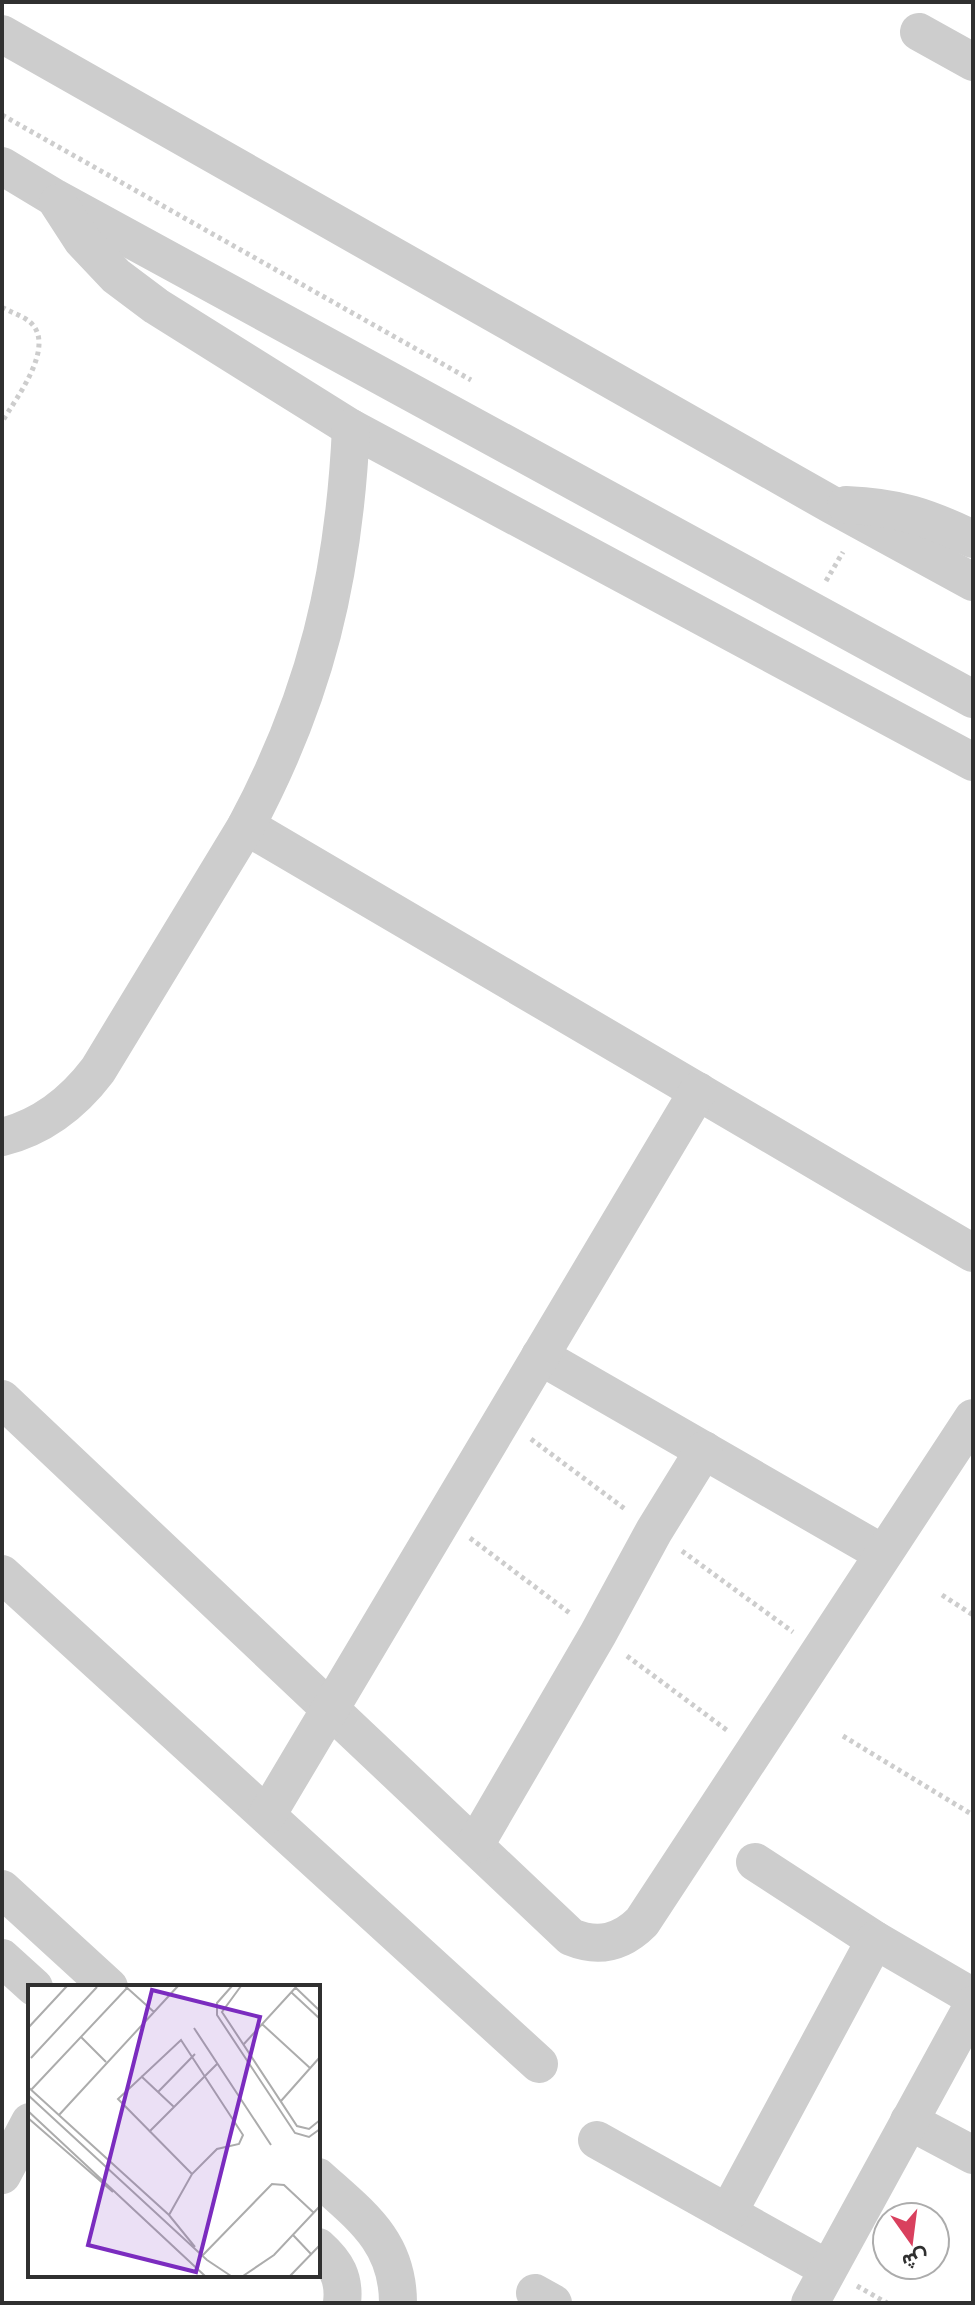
<svg xmlns="http://www.w3.org/2000/svg" width="975" height="2305" font-family="Manrope,Vazirmatn,sans-serif">
	<style>
		.lines { fill: none; stroke-linecap: round; stroke-linejoin: round }
		.path { stroke: #cdcdcd; stroke-width: 5; stroke-dasharray: 4 4; stroke-linecap: butt }
		.minor { stroke: #cdcdcd; stroke-width: 38 }
		.inset-road { fill: none; stroke: #acacac; stroke-width: 2 }
		.view { fill: #7b2cbf; fill-opacity: 0.15; stroke: #7b2cbf; stroke-width: 4 }
		.inset-edge { fill: none; stroke: #303030; stroke-width: 4 }
	</style>
	<rect width="100%" height="100%" fill="#fff"/>
	<g class="lines">
		<g class="path">
			<path d="M2,115L471,380"/>
			<path d="M2,307C10,312 23,316 30,322C57,346 16,398 2,422"/>
			<path d="M826,581L843,552"/>
			<path d="M531,1439L625,1509"/>
			<path d="M470,1538L571,1614"/>
			<path d="M682,1551L793,1632"/>
			<path d="M942,1595L973,1615"/>
			<path d="M627,1656L728,1731"/>
			<path d="M843,1736L973,1815"/>
			<path d="M857,2286L887,2303"/>
		</g>
		<g class="minor">
			<path d="M919,32L973,62"/>
			<path d="M2,34L832,505L973,582"/>
			<path d="M2,166L55,198L973,699"/>
			<path d="M58,203L82,240L116,276L156,306L351,428L973,762"/>
			<path d="M846,505C898,507 927,517 973,539"/>
			<path d="M246,826L973,1253"/>
			<path d="M2,1137C43,1127 73,1103 98,1070L246,826C316,695 344,577 351,428"/>
			<path d="M540,1356L882,1553"/>
			<path d="M2,1399L571,1937C598,1948 621,1943 642,1922L973,1418"/>
			<path d="M2,1574L539,2064"/>
			<path d="M267,1815L698,1091"/>
			<path d="M475,1845L598,1634L654,1531L704,1450"/>
			<path d="M755,1862L875,1940L973,1997"/>
			<path d="M2,1889L109,1987"/>
			<path d="M2,1958L34,1987"/>
			<path d="M909,2121L973,2155"/>
			<path d="M597,2140L828,2269"/>
			<path d="M2,2175L30,2122"/>
			<path d="M318,2177C360,2215 398,2241 398,2303"/>
			<path d="M728,2213L875,1940"/>
			<path d="M318,2247C336,2263 345,2278 342,2303"/>
			<path d="M535,2293L553,2303"/>
			<path d="M810,2303L973,2005"/>
		</g>
	</g>
	<g transform="translate(28 1985)">
		<rect width="292" height="292" fill="#fff"/>
		<path class="inset-road" d="M97,1L126,27M204,1L189,18V30L267,148L281,152L292,144M213,1L194,27L269,141L281,144L292,135M268,3L292,26M263,7L292,34M234,39L282,83M0,43L39,1M166,43L243,160M53,52L78,77M215,60L269,1M3,73L69,2M113,91L146,122M0,102L141,230L167,262M3,105L99,3M130,107L167,69M0,110L179,275L203,291M253,116L292,72M0,126L177,291M31,130L150,1M0,133L85,207M121,147L189,79M141,230L164,189L189,164L211,159L215,150L153,55L90,114L164,189M265,250L283,269M174,271L244,199L256,200L286,228M215,291L246,270L292,221M262,291L292,260"/>
		<path class="view" d="M124,5L232,32L168,287L60,260Z"/>
		<rect width="292" height="292" class="inset-edge"/>
	</g>
	<rect width="975" height="2305" fill="none" stroke="#303030" stroke-width="8"/>
	<g transform="translate(911 2241) rotate(166)"><circle r="38" fill="#ffffff" stroke="#acacac" stroke-width="2"/>
	<path d="M0-6L14 30L0 20L-14 30Z" fill="#d9405e"/>
	<text y="-12" font-size="22" font-weight="bold" text-anchor="middle" fill="#303030">ش</text>
	</g>
</svg>
